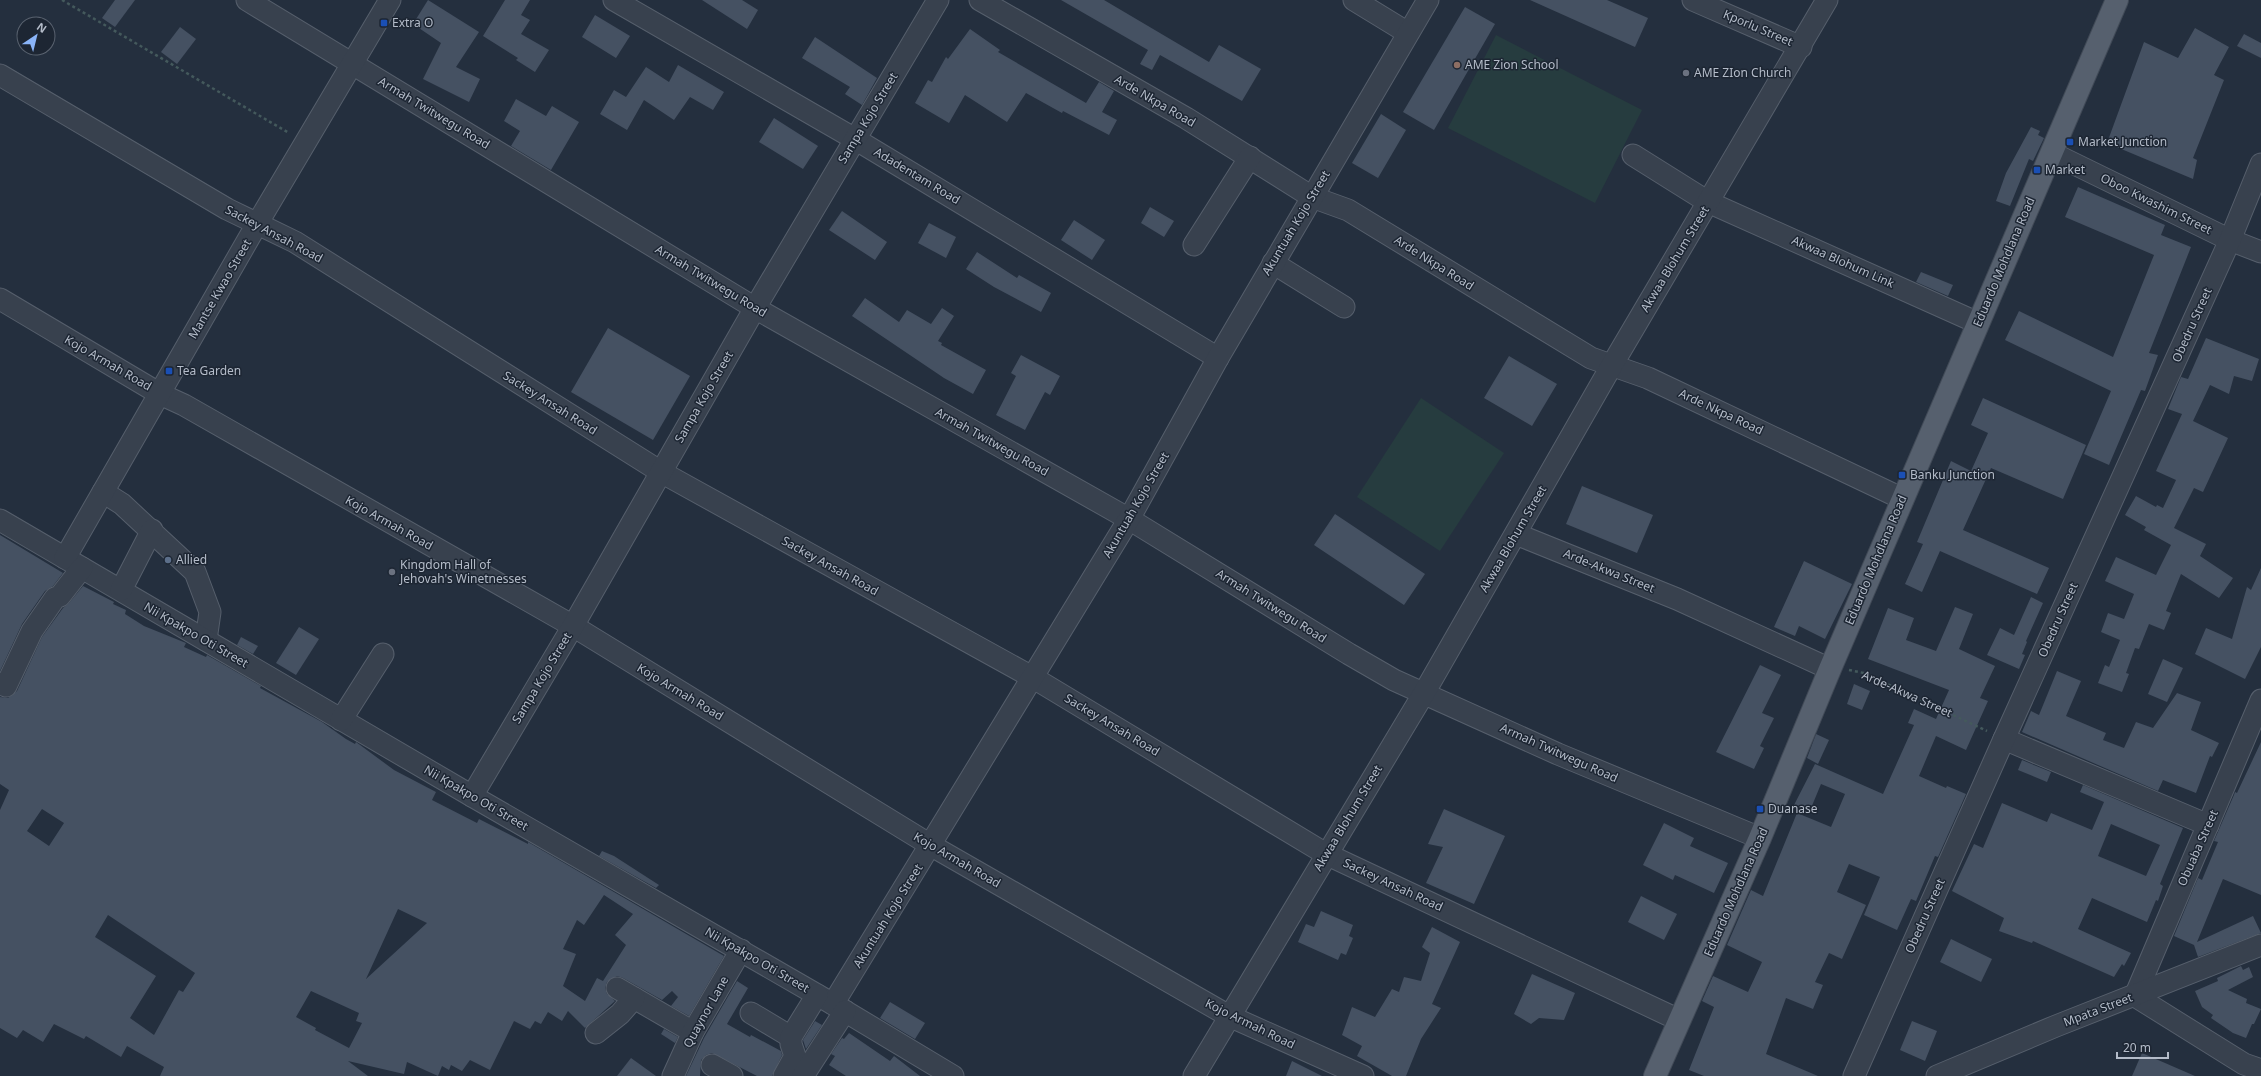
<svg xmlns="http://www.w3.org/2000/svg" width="2261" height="1076" font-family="'Noto Sans',sans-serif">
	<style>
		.grass { fill: #263c3f }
		.building { fill: #455162; fill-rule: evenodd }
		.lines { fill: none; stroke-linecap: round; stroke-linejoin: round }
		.minor-casing { stroke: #565f6c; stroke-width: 23 }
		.major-casing { stroke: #414a57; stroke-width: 24 }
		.path { stroke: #44595c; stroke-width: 2.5; stroke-dasharray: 3 3; stroke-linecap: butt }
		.minor { stroke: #38414e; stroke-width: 21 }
		.major { stroke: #56606e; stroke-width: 22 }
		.transit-dot { fill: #1a4fb4; stroke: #1d2633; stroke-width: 1.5 }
		.education-dot { fill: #8d6e63; stroke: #1d2633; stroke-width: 1.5 }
		.worship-dot { fill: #6b7280; stroke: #1d2633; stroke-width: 1.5 }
		.service-dot { fill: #5c6f8a; stroke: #1d2633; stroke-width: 1.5 }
		.labels { text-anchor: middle; stroke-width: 3; stroke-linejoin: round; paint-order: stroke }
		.poi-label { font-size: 12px; fill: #b4bcc9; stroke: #1d2633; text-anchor: start }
		.street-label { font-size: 12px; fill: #b4bcc9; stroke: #1d2633 }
	</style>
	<rect width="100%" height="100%" fill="#242f3e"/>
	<g class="grass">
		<path d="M1496,35L1642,110L1595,203L1448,128Z"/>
		<path d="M1421,398L1504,453L1440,551L1357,497Z"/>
	</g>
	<g class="building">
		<path d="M115,0H135L115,27L102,18Z"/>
		<path d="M428,0L479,32L456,67L480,79L469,102L423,79L441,43L413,24Z"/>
		<path d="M505,0H530L521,15L530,20L521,34L549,50L535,72L516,60L518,58L483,36Z"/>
		<path d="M702,0H742L758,10L747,29Z"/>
		<path d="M1061,0H1104L1209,62L1219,45L1261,69L1242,101L1160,55L1152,70L1140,64L1148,50Z"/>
		<path d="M1530,0H1607L1648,18L1635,47Z"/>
		<path d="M1465,7L1495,24L1434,130L1403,112Z"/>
		<path d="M595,15L630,36L616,58L582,37Z"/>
		<path d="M180,27L196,39L177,64L161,52Z"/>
		<path d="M2195,28L2229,47L2214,75L2224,80L2193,158L2197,160L2193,179L2107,143L2144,42L2178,58Z"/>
		<path d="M970,29L1000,50L998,52L1086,103L1099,82L1114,91L1102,112L1117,120L1109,135L1063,111L1062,113L1026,93L1007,122L965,95L949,123L915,103L928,80L932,82L946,57L948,59Z"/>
		<path d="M2244,34L2261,43V58L2237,46Z"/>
		<path d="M815,37L877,78L862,105L845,94L850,87L802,58Z"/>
		<path d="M678,65L724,92L713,110L690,97L674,120L644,100L627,130L600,114L614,90L626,97L646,67L669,82Z"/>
		<path d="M516,99L546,116L552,106L579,122L551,170L511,146L520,131L504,121Z"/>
		<path d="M1381,114L1406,130L1378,178L1352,163Z"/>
		<path d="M774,118L818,146L803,169L759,142Z"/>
		<path d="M2031,127L2040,131L2038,135L2044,138L2033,161L2029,159L2010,206L1996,201L2006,173Z"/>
		<path d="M2078,187L2165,225L2161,235L2191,247L2149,353L2158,355L2145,391L2141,390L2109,465L2084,454L2111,391L2005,340L2019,311L2113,357L2154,255L2065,217Z"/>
		<path d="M1150,207L1174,221L1164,237L1141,223Z"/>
		<path d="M842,211L887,242L875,260L829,230Z"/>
		<path d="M1074,220L1105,240L1092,260L1061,240Z"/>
		<path d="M929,223L956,237L946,258L918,243Z"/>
		<path d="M977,252L1017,278L1019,275L1051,293L1041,312L994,287L966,269Z"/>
		<path d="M1921,272L1953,285L1948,296L1916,282Z"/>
		<path d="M865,298L899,322L907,310L931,324L942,308L954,316L938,341L942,343L941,345L986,370L973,394L944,378L852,316Z"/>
		<path d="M608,328L690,376L653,440L571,392Z"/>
		<path d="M2206,338L2259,359L2252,381L2234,376L2229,394L2210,385L2193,421L2228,438L2203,492L2194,488L2174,528L2206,544L2200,556L2233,578L2219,598L2181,574L2166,611L2171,613L2164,630L2149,624L2139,649L2135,648L2126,673L2129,674L2122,692L2098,683L2105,665L2109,667L2120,640L2101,632L2108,613L2124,619L2134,594L2105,581L2116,557L2156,575L2171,545L2144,530L2146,527L2125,515L2136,496L2156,507L2157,505L2163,508L2176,480L2156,471L2182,414L2168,409L2181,377L2188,379Z"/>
		<path d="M1021,355L1060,376L1050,395L1045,392L1025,430L996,415L1016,376L1011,373Z"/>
		<path d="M1509,356L1557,384L1532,426L1484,398Z"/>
		<path d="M1983,398L2086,445L2063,499L1991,468L1963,530L2049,568L2037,594L1940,551L1922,592L1905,584L1923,544L1917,542L1951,461L1971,471L1988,433L1971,425Z"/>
		<path d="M1582,486L1653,515L1637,553L1566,524Z"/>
		<path d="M1335,514L1425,574L1404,605L1314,545Z"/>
		<path d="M0,535L63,573L53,586L45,591L22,624L0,671Z"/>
		<path d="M1804,561L1852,584L1825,639L1799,626L1795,636L1774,627Z"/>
		<path d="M2261,568V647L2245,679L2195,654L2206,628L2232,639L2247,587L2251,590Z"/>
		<path d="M83,586L114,602L113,604L126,610L125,614L144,626L186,643L184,647L206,657L207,655L261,686L260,688L322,722L346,739L355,744L356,742L394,770L436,792L432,800L477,823L479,819L528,844V842L724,956L689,1016L671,1006L678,997L672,991L662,1000L623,978L617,976L607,982L605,988L607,994L615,1001L585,1028L568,1011L562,1021L548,1012L541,1024L535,1021L530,1029L514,1021L490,1070L470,1060L462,1071L451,1065L449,1070L442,1066L438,1076L407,1062L404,1074L348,1061L368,1076H160L164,1067L127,1046L121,1057L86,1036L84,1039L54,1024L43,1042L23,1030L17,1038L0,1028V810L9,790L0,784V697L8,698L17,691L42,637L63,608L69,603ZM42,809L64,823L49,846L27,831ZM604,895L633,914L615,935L626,945L603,981L597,978L585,1001L563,986L576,954L563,949L577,920L584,925ZM398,909L427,923L366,979ZM108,915L195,973L183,992L179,990L154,1035L130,1018L156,976L95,937ZM311,991L359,1013L356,1021L362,1023L349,1048L315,1030L316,1028L296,1017Z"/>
		<path d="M2031,597L2043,603L2026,641L2027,642L2022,654L2025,655L2019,669L1987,655L2000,628L2014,635Z"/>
		<path d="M1955,607L1973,614L1959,649L1995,666L1980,698L1988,701L1966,750L1936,736L1919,776L1946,788L1947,786L1966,794L1938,857L1935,856L1916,901L1911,899L1897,930L1864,915L1880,877L1849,864L1837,892L1866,905L1842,959L1829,953L1815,982L1823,985L1813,1009L1786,998L1766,1054L1818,1076H1704L1689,1070L1714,1007L1702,1001L1713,976L1748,992L1762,962L1727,945L1751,890L1763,896L1797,813L1831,827L1845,794L1821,784L1809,813L1793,807L1815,764L1883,794L1914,725L1908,723L1914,709L1936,719L1949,690L1868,659L1888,608L1914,618L1906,640L1936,651Z"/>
		<path d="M299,627L319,639L296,675L276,663Z"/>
		<path d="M241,637L258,646L253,654L237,645Z"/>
		<path d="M2163,659L2183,668L2167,702L2148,694Z"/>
		<path d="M1760,665L1781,675L1762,713L1774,718L1760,746L1764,748L1754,769L1716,752Z"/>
		<path d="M2057,671L2081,681L2066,716L2106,733L2103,740L2124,748L2136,722L2153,728L2177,693L2201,702L2191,730L2219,743L2212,757L2210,756L2196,793L2163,780L2158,791L2022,732L2031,711L2039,715Z"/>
		<path d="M1854,684L1870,691L1862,710L1847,704Z"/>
		<path d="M1816,734L1829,740L1818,764L1807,758Z"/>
		<path d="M2261,742V895L2223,879L2197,942L2253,916L2261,933L2198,957L2194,945L2174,936L2198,878L2202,880L2218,842L2214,841L2234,795L2235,792L2237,793Z"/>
		<path d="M2022,760L2051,772L2047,782L2018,770Z"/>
		<path d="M2083,785L2183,828L2160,884L2163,886L2158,901L2156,900L2147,922L2092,898L2078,929L2131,953L2124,966L2122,964L2114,977L2033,941L2032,943L1999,931L2004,918L1952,891L1974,844L1983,848L2002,803L2047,822L2051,813L2092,830L2104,802L2080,792ZM2111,824L2160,845L2146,876L2098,856Z"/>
		<path d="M1444,809L1505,836L1474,904L1426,883L1443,847L1428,844Z"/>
		<path d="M1664,823L1694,838L1690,846L1728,863L1714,893L1675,875L1673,880L1643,865Z"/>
		<path d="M602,851L614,856L659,885L656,888L599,856Z"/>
		<path d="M1641,896L1677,914L1664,940L1628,922Z"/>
		<path d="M1321,911L1353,925L1349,936L1353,938L1346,955L1341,953L1338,960L1298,942L1306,924L1314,927Z"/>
		<path d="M1432,927L1460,942L1432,1004L1441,1008L1421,1039L1406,1076H1392L1357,1056L1362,1046L1342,1035L1352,1007L1375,1017L1392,989L1399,992L1404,977L1421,981L1430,953L1422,947Z"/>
		<path d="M1951,939L1992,959L1981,982L1940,962Z"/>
		<path d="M2241,966L2243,970L2249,967L2253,977L2228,990L2247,999L2246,1003L2261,1009L2254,1024H2252L2246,1038L2233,1033L2211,1018L2213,1015L2202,1007L2195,991L2218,981L2217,978Z"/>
		<path d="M1532,974L1575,993L1564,1020L1539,1018L1531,1024L1514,1014Z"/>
		<path d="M737,981L748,988L727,1024L750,1037L751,1035L781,1051L782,1055L772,1076H757L712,1053L706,1055L701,1060L700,1076H686L704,1038Z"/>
		<path d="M890,1002L925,1023L915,1039L880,1018Z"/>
		<path d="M815,1021L822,1025L806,1049L803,1040Z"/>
		<path d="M1912,1021L1937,1031L1925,1061L1900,1050Z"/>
		<path d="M664,1029L678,1037L675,1043L661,1034Z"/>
		<path d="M849,1033L890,1061L894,1056L920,1076H846L829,1065L835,1056L831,1054L842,1038L844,1039Z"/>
		<path d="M2142,1053L2195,1076H2132Z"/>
		<path d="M631,1058L656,1076H617Z"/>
		<path d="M1292,1061L1322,1076H1286Z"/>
	</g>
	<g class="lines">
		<g class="minor-casing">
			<g id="minor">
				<path d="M247,0L755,308L1129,519L1349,654L1394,680L1558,754L1760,838"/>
				<path d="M614,0L855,139L1218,358"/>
				<path d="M980,0L1186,118L1312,197L1348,210L1591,358L1648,378L1903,499"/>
				<path d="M1354,0L1408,33"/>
				<path d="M1693,0L1801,47"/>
				<path d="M0,75L227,209L295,242L661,472L1032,677L1326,854L1679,1020"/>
				<path d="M2052,153L2230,240L2261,252"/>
				<path d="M1633,155L1708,202L1978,323"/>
				<path d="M1194,245L1250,157"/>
				<path d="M1273,263L1344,307"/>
				<path d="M0,299L160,394L184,405L573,626L932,846L1229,1016L1363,1076"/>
				<path d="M103,492L122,504L195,572L210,612L206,640"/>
				<path d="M0,520L472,796L833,1004L953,1076"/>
				<path d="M1516,534L1677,599L1830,669"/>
				<path d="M65,558L257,224L390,0"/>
				<path d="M121,590L152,530"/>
				<path d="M0,684L6,686L32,631L55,598L60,596L82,568"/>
				<path d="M2261,700L2135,996L2244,1064L2261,1070"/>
				<path d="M341,720L383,654"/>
				<path d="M2004,739L2208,825"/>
				<path d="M472,796L573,626L755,308L938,0"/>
				<path d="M617,988L693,1032"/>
				<path d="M833,1004L1129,519L1218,358L1428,0"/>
				<path d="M751,1013L791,1037"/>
				<path d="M596,1033L620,1014L634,998"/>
				<path d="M712,1065L732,1076"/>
				<path d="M673,1076L693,1032L741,950"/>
				<path d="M784,1076L795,1056L791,1044V1037L817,995"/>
				<path d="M803,1076L845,1011"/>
				<path d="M1194,1076L1424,693L1612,365L1827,0"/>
				<path d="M1854,1076L2004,739L2230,240L2261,164"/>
				<path d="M1937,1076L2056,1026L2261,945"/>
			</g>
		</g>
		<g class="major-casing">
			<path id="major" d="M1655,1076L1760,838L1830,669L2117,0"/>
		</g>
		<g class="path">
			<path d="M62,0L289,133"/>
			<path d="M1849,670L1864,673L1987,731"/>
		</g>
		<use href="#minor" class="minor"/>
		<use href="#major" class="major"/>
	</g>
	<g class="transit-dot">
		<rect x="380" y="19" width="8" height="8" rx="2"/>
		<rect x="2066" y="138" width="8" height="8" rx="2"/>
		<rect x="2033" y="166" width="8" height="8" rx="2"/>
		<rect x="165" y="367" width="8" height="8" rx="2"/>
		<rect x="1898" y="471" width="8" height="8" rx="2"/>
		<rect x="1756" y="805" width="8" height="8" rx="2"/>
	</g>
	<circle class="education-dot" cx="1457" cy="65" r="4"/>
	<g class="worship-dot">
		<circle cx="1686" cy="73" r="4"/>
		<circle cx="392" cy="572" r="4"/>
	</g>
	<circle class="service-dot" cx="168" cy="560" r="4"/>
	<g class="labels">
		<g class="poi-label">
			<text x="392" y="27">Extra O</text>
			<text x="1465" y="69">AME Zion School</text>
			<text x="1694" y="77">AME ZIon Church</text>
			<text x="2078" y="146">Market Junction</text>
			<text x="2045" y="174">Market</text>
			<text x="177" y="375">Tea Garden</text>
			<text x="1910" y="479">Banku Junction</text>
			<text x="176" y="564">Allied</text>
			<text x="400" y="569">Kingdom Hall of<tspan x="400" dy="14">Jehovah's Winetnesses</tspan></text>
			<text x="1768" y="813">Duanase</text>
		</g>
		<g class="street-label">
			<text transform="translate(1758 28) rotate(23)" y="4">Kporlu Street</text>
			<text transform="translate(1155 101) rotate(30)" y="4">Arde Nkpa Road</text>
			<text transform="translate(434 113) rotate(31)" y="4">Armah Twitwegu Road</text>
			<text transform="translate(868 118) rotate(-59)" y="4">Sampa Kojo Street</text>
			<text transform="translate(917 176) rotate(31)" y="4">Adadentam Road</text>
			<text transform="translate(2156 204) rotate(26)" y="4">Oboo Kwashim Street</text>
			<text transform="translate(1296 223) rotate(-59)" y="4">Akuntuah Kojo Street</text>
			<text transform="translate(274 234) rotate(28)" y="4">Sackey Ansah Road</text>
			<text transform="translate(1675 259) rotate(-59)" y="4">Akwaa Blohum Street</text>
			<text transform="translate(1843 262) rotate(24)" y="4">Akwaa Blohum Link</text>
			<text transform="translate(2004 262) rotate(-67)" y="4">Eduardo Mohdlana Road</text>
			<text transform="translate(1434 263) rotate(32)" y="4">Arde Nkpa Road</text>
			<text transform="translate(711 281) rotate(31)" y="4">Armah Twitwegu Road</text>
			<text transform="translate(220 289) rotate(-60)" y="4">Mantse Kwao Street</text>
			<text transform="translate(2192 325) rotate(-66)" y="4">Obedru Street</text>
			<text transform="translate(108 363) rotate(30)" y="4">Kojo Armah Road</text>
			<text transform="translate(704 397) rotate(-60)" y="4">Sampa Kojo Street</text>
			<text transform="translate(550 403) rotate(32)" y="4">Sackey Ansah Road</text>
			<text transform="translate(1721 412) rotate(25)" y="4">Arde Nkpa Road</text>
			<text transform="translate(992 442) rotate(29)" y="4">Armah Twitwegu Road</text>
			<text transform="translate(1136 505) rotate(-60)" y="4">Akuntuah Kojo Street</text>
			<text transform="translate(389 523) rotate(29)" y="4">Kojo Armah Road</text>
			<text transform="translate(1513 539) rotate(-60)" y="4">Akwaa Blohum Street</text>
			<text transform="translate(1876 560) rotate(-67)" y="4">Eduardo Mohdlana Road</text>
			<text transform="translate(830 566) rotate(29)" y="4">Sackey Ansah Road</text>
			<text transform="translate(1609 571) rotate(22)" y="4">Arde-Akwa Street</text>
			<text transform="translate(1271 606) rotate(32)" y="4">Armah Twitwegu Road</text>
			<text transform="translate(2058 620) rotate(-66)" y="4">Obedru Street</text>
			<text transform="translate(196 635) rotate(30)" y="4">Nii Kpakpo Oti Street</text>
			<text transform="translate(542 678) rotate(-59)" y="4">Sampa Kojo Street</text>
			<text transform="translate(680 692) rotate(31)" y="4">Kojo Armah Road</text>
			<text transform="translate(1907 694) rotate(24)" y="4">Arde-Akwa Street</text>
			<text transform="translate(1112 725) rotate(31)" y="4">Sackey Ansah Road</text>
			<text transform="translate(1559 753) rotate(24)" y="4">Armah Twitwegu Road</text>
			<text transform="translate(476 798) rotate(30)" y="4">Nii Kpakpo Oti Street</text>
			<text transform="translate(1348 818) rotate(-59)" y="4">Akwaa Blohum Street</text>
			<text transform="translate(2198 848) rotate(-66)" y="4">Obuaba Street</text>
			<text transform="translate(957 860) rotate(30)" y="4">Kojo Armah Road</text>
			<text transform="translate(1393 885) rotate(25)" y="4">Sackey Ansah Road</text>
			<text transform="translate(1736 892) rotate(-66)" y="4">Eduardo Mohdlana Road</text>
			<text transform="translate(888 916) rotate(-58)" y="4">Akuntuah Kojo Street</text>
			<text transform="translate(1925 916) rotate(-66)" y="4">Obedru Street</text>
			<text transform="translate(757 960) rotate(30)" y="4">Nii Kpakpo Oti Street</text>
			<text transform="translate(2098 1010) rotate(-21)" y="4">Mpata Street</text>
			<text transform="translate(706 1012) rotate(-61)" y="4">Quaynor Lane</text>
			<text transform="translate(1250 1024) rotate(26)" y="4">Kojo Armah Road</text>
		</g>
	</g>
	<g transform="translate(36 36) rotate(35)"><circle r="19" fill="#1d2633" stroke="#59626f"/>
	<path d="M0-3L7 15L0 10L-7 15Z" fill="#8ab4f8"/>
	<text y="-6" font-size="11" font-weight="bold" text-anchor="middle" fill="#b4bcc9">N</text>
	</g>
	<path d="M2117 1052v6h51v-6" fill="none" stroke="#b4bcc9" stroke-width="2"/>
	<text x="2123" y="1052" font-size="12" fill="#b4bcc9" stroke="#1d2633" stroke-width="3" paint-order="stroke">20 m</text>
</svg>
